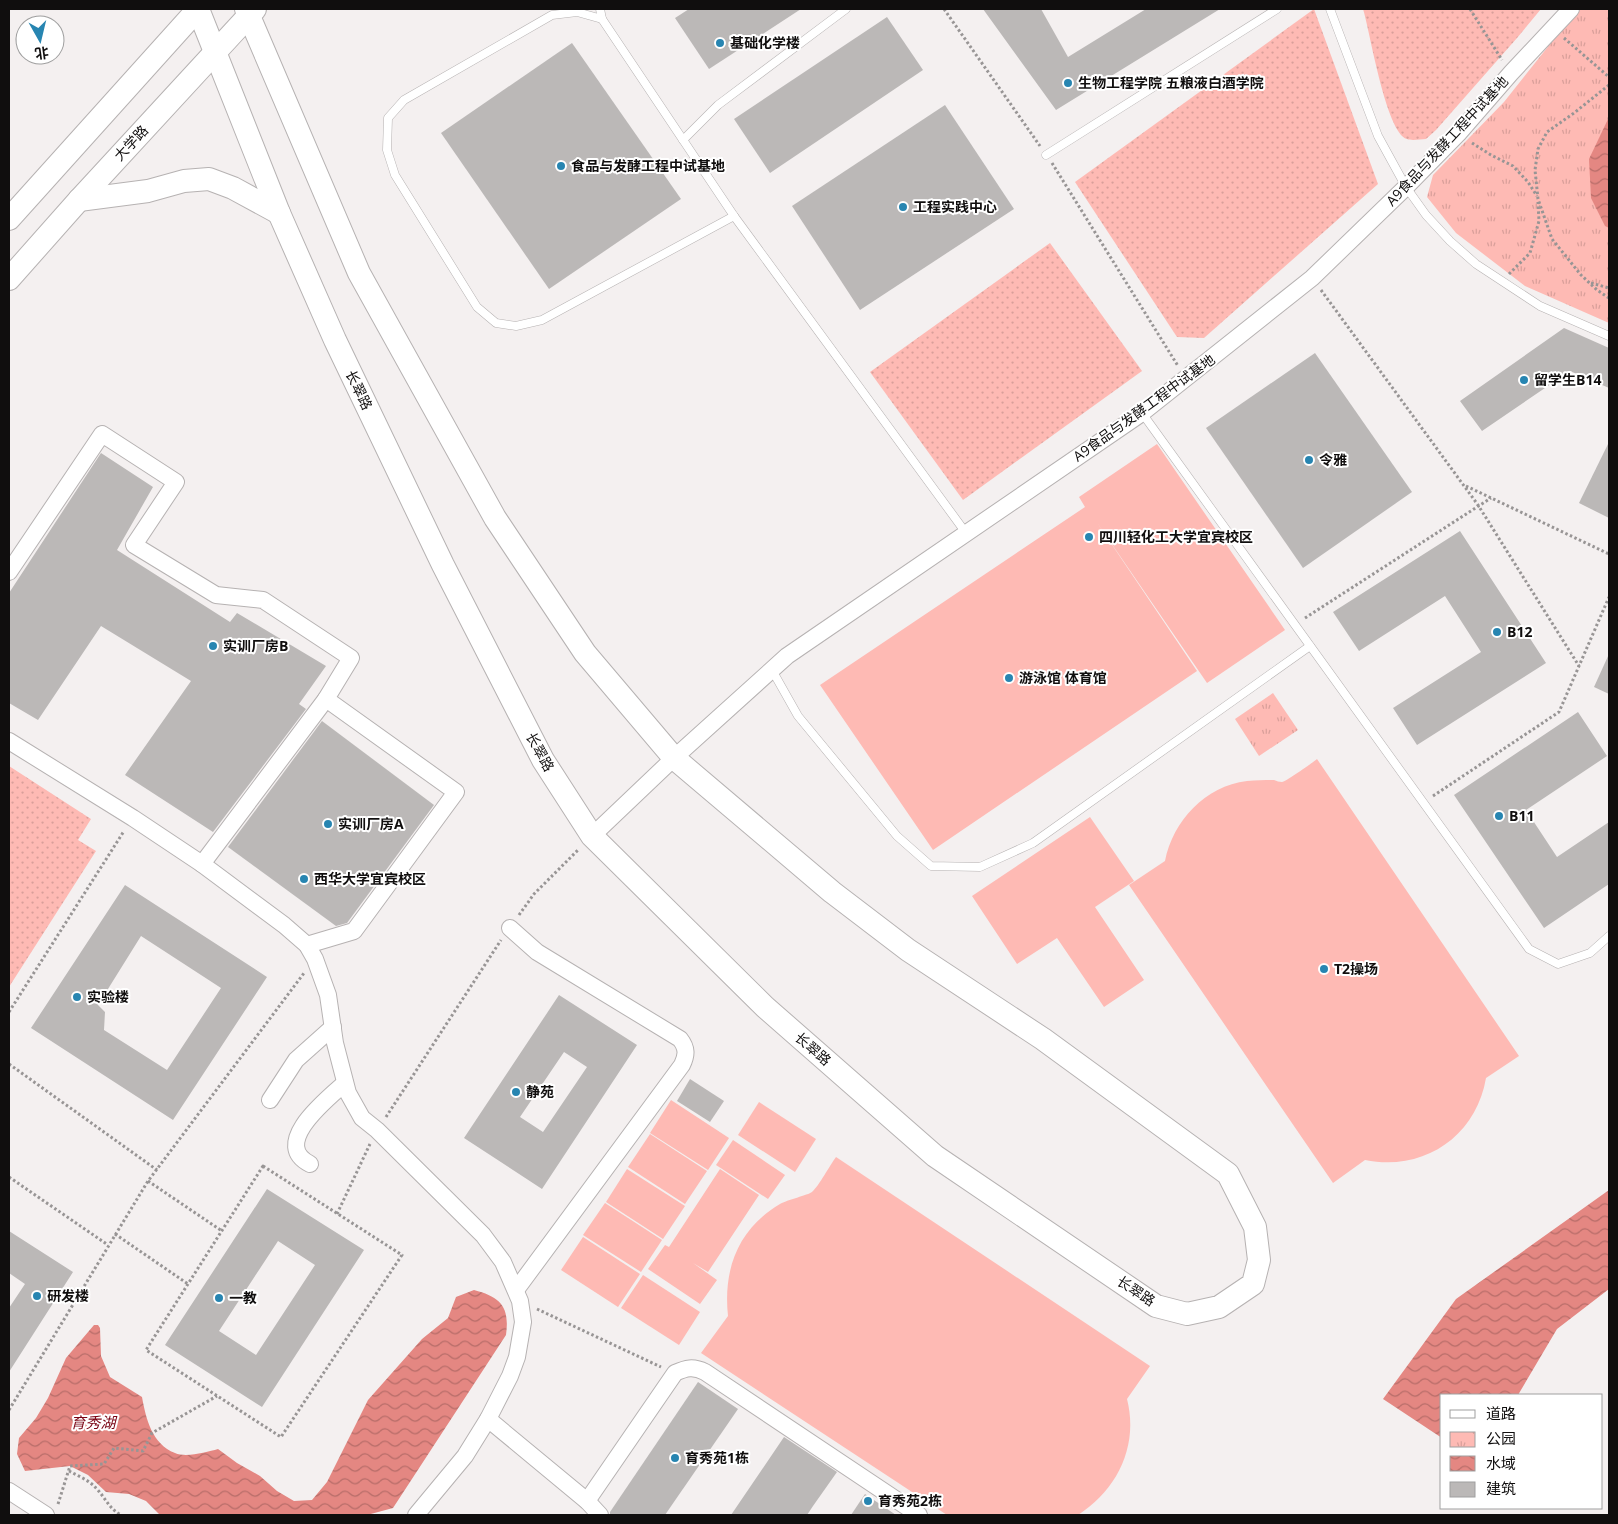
<svg xmlns="http://www.w3.org/2000/svg" width="1618" height="1524" font-family="'Open Sans','Noto Sans SC',sans-serif">
	<style>
		.grass { fill: url(#grass-dots) }
		.park { fill: url(#park-tufts) }
		.garden { fill: #febab4 }
		.water { fill: url(#water-waves) }
		.building { fill: #bbb8b7; fill-rule: evenodd }
		.lines { fill: none; stroke-linecap: round; stroke-linejoin: round }
		.lane-casing { stroke: #b6b2b2; stroke-width: 9 }
		.street-casing { stroke: #b6b2b2; stroke-width: 18 }
		.secondary-casing { stroke: #b6b2b2; stroke-width: 24 }
		.path { stroke: #989595; stroke-width: 3; stroke-dasharray: 2.5 2.5; stroke-linecap: butt }
		.lane { stroke: #fff; stroke-width: 8 }
		.street { stroke: #fff; stroke-width: 16 }
		.secondary { stroke: #fff; stroke-width: 22 }
		.poi-dot { fill: #2785b1; stroke: #fff; stroke-width: 2 }
		.labels { text-anchor: middle; stroke-width: 4; stroke-linejoin: round; paint-order: stroke }
		.poi-label { font-size: 14px; font-weight: bold; fill: #100e0e; stroke: #fff; text-anchor: start }
		.street-label { font-size: 14px; fill: #100e0e; stroke: #fff }
		.water-label { font-size: 15px; font-style: italic; fill: #790313; stroke: #fff }
	</style>
	<defs>
		<pattern id="grass-dots" width="8" height="8" patternUnits="userSpaceOnUse" patternTransform="scale(1.25)"><rect width="8" height="8" fill="#febab4"/><path d="M2 2h.1M6 6h.1" fill="none" stroke="#d99f9a" stroke-width="1.8" stroke-linecap="round"/></pattern>
		<pattern id="park-tufts" width="24" height="20" patternUnits="userSpaceOnUse" patternTransform="scale(1.25)"><rect width="24" height="20" fill="#febab4"/><path d="M3 7l-1-3M5 7V3M7 7l1-3M15 17l-1-3M17 17v-4M19 17l1-3" fill="none" stroke="#d99f9a"/></pattern>
		<pattern id="water-waves" width="16" height="10" patternUnits="userSpaceOnUse" patternTransform="scale(1.25)"><rect width="16" height="10" fill="#e48782"/><path d="M0 5q4-4 8 0t8 0" fill="none" stroke="#b76d69"/></pattern>
	</defs>
	<rect width="100%" height="100%" fill="#f4f0f0"/>
	<g class="grass">
		<path d="M1314,9L1378,184L1204,338L1177,337L1075,182Z"/>
		<path d="M1363,9H1541L1517,38L1436,130L1426,139C1421,139 1412,141 1407,139C1386,133 1370,31 1363,9Z"/>
		<path d="M1050,243L1142,371L963,500L870,372Z"/>
		<path d="M9,766L91,819L78,840L96,851L9,987Z"/>
	</g>
	<g class="park">
		<path d="M1578,9H1609V323L1525,286L1456,233L1427,197L1433,175L1504,102Z"/>
		<path d="M1273,693L1298,730L1259,756L1235,719Z"/>
	</g>
	<g class="garden">
		<path d="M1157,444L1285,630L1207,683L1096,521L1197,671L933,850L820,685L1085,507L1079,497Z"/>
		<path d="M1317,759L1519,1056L1486,1078C1476,1137 1423,1172 1365,1160L1333,1183L1129,885L1165,861C1173,821 1205,786 1247,781C1257,780 1265,780 1274,780C1277,781 1279,782 1282,782C1287,781 1312,763 1317,759Z"/>
		<path d="M1090,817L1134,881L1095,907L1144,980L1104,1007L1057,938L1017,964L972,896Z"/>
		<path d="M671,1100L729,1138L708,1170L650,1133Z"/>
		<path d="M759,1102L816,1139L795,1172L738,1135Z"/>
		<path d="M650,1134L707,1171L685,1204L628,1167Z"/>
		<path d="M733,1140L785,1175L768,1199L716,1165Z"/>
		<path d="M836,1157L1150,1366L1127,1399C1139,1446 1117,1490 1078,1515H947L701,1353L728,1316C723,1269 738,1229 780,1204C787,1200 808,1195 812,1192C819,1186 830,1165 836,1157Z"/>
		<path d="M627,1169L685,1206L663,1239L606,1202Z"/>
		<path d="M720,1169L759,1195L708,1272L693,1263L717,1280L700,1304L648,1269L665,1245L669,1247Z"/>
		<path d="M605,1203L662,1240L641,1272L583,1235Z"/>
		<path d="M583,1237L640,1274L618,1307L561,1270Z"/>
		<path d="M643,1275L700,1312L679,1345L621,1308Z"/>
	</g>
	<g class="water">
		<path d="M1609,117V228L1605,226L1591,198L1589,159Z"/>
		<path d="M1609,1190V1289L1557,1329L1518,1395H1442V1438L1383,1399L1456,1299Z"/>
		<path d="M474,1290C500,1297 510,1306 506,1335L393,1508L367,1515H160L146,1501L129,1494L106,1492L88,1475L70,1466L25,1471L17,1454L19,1438L36,1418L48,1398L66,1358L94,1325H98L100,1328L101,1356L110,1377L142,1397C146,1419 152,1444 175,1453C186,1458 207,1452 218,1449L237,1463L260,1476L277,1491L294,1501L312,1500L327,1482L368,1400L422,1339L448,1318L456,1297Z"/>
	</g>
	<g class="building">
		<path d="M689,9H801L709,69L675,18Z"/>
		<path d="M983,9H1041L1068,57L1146,9H1220L1056,110Z"/>
		<path d="M887,17L923,70L770,173L734,119Z"/>
		<path d="M572,43L681,199L549,289L441,133Z"/>
		<path d="M945,105L1014,209L860,310L792,206Z"/>
		<path d="M1564,328L1609,348V388L1570,371L1482,431L1460,401Z"/>
		<path d="M1315,353L1412,492L1303,568L1206,428Z"/>
		<path d="M1609,442V518L1579,503Z"/>
		<path d="M101,453L153,487L117,550L230,622L237,613L326,666L299,704L306,709L213,832L125,775L191,681L101,626L38,720L9,703V593Z"/>
		<path d="M1460,531L1546,663L1417,745L1393,708L1481,652L1445,596L1359,651L1333,612Z"/>
		<path d="M1609,654V694L1594,687Z"/>
		<path d="M1578,712L1607,756L1526,810L1557,857L1609,822V884L1544,928L1454,795Z"/>
		<path d="M322,721L434,805L347,923L336,926L228,847Z"/>
		<path d="M125,885L267,977L173,1120L31,1028ZM141,936L221,988L167,1070L104,1030L105,1012L98,1005Z"/>
		<path d="M559,995L637,1045L542,1189L464,1138ZM564,1052L587,1067L543,1132L520,1117Z"/>
		<path d="M690,1079L724,1101L710,1122L677,1101Z"/>
		<path d="M267,1189L364,1250L262,1407L165,1345ZM278,1241L315,1265L256,1355L219,1331Z"/>
		<path d="M9,1231L73,1272L9,1372V1308L25,1284L9,1273Z"/>
		<path d="M698,1382L738,1409L665,1515H610V1512Z"/>
		<path d="M784,1437L837,1472L813,1506L807,1515H731Z"/>
		<path d="M865,1494L896,1515H851Z"/>
	</g>
	<g class="lines">
		<g class="lane-casing">
			<g id="lane">
				<path d="M600,9L602,19L734,216L966,533"/>
				<path d="M1330,9L1378,136L1406,187L1426,215L1450,241L1476,264L1540,306L1609,336"/>
				<path d="M602,19L577,12L552,15L404,100L388,118L387,150L395,175L477,307L496,323L516,326L542,320L734,216"/>
				<path d="M683,140L718,105L846,9"/>
				<path d="M1046,155L1277,9"/>
				<path d="M1142,413L1529,949L1558,964L1590,953L1609,936"/>
				<path d="M772,670L798,716L897,836L931,866L980,867L1033,843L1310,646"/>
			</g>
		</g>
		<g class="street-casing">
			<g id="street">
				<path d="M9,572L102,434L176,482L134,545L216,595L263,600L351,658L326,699L456,792L354,931L307,945"/>
				<path d="M9,741L133,818L202,864L284,925L307,945L315,959L328,995L335,1043L348,1093L362,1118L377,1130L483,1235L503,1262L520,1301L523,1322L517,1357L510,1376L488,1419L465,1456L416,1515"/>
				<path d="M592,836L674,758L787,656L1142,413L1312,278L1406,187L1458,134L1511,73L1571,9"/>
				<path d="M202,864L326,699"/>
				<path d="M510,928L537,952L680,1039C687,1048 687,1055 682,1065L516,1290"/>
				<path d="M270,1100L296,1060L333,1027"/>
				<path d="M310,1164C270,1144 327,1099 345,1083"/>
				<path d="M488,1419L587,1501L600,1515"/>
				<path d="M9,1491L46,1515"/>
				<path d="M587,1501L675,1373C686,1368 693,1366 705,1372L919,1515"/>
			</g>
		</g>
		<g class="secondary-casing">
			<g id="secondary">
				<path d="M198,9L279,213L335,340L443,565L543,760L592,836L765,1007L935,1156L1156,1306L1187,1314L1219,1307L1253,1284L1259,1260L1255,1227L1228,1174L1043,1039L908,950L832,892L674,758L585,653L495,518L359,273L246,9"/>
				<path d="M79,200L148,191L184,181L209,179L233,188L279,213"/>
				<path d="M9,219L198,9"/>
				<path d="M9,279L79,200L255,9"/>
			</g>
		</g>
		<g class="path">
			<path d="M944,9L1040,146"/>
			<path d="M1470,9L1502,60"/>
			<path d="M1564,38L1609,77"/>
			<path d="M1609,85L1574,113L1547,132L1538,149L1535,170L1538,199L1552,239L1581,275L1597,290L1609,298"/>
			<path d="M1472,143L1491,155L1513,166L1528,182L1537,196"/>
			<path d="M1052,163L1178,366"/>
			<path d="M1509,274L1530,253L1539,221L1538,202"/>
			<path d="M1591,283L1609,288"/>
			<path d="M1321,290L1478,505L1579,666"/>
			<path d="M1466,486L1609,554"/>
			<path d="M1305,618L1491,498"/>
			<path d="M1433,796L1559,712L1609,597"/>
			<path d="M519,915L534,894L579,849"/>
			<path d="M9,1012L124,831"/>
			<path d="M9,1064L157,1170"/>
			<path d="M386,1117L501,940"/>
			<path d="M263,1166L402,1255L281,1437L146,1350Z"/>
			<path d="M9,1177L108,1245"/>
			<path d="M148,1181L222,1231"/>
			<path d="M337,1214L370,1144"/>
			<path d="M115,1234L188,1284"/>
			<path d="M537,1309L661,1367"/>
			<path d="M9,1410L148,1181L304,973"/>
			<path d="M69,1471C78,1476 89,1480 96,1488C105,1497 109,1509 121,1515"/>
			<path d="M58,1504L70,1466L104,1464L114,1448L143,1451L152,1433L217,1396"/>
		</g>
		<use href="#lane" class="lane"/>
		<use href="#street" class="street"/>
		<use href="#secondary" class="secondary"/>
	</g>
	<g class="poi-dot">
		<circle cx="720" cy="43" r="5"/>
		<circle cx="1068" cy="83" r="5"/>
		<circle cx="561" cy="166" r="5"/>
		<circle cx="903" cy="207" r="5"/>
		<circle cx="1524" cy="380" r="5"/>
		<circle cx="1309" cy="460" r="5"/>
		<circle cx="1089" cy="537" r="5"/>
		<circle cx="1497" cy="632" r="5"/>
		<circle cx="213" cy="646" r="5"/>
		<circle cx="1009" cy="678" r="5"/>
		<circle cx="1499" cy="816" r="5"/>
		<circle cx="328" cy="824" r="5"/>
		<circle cx="304" cy="879" r="5"/>
		<circle cx="1324" cy="969" r="5"/>
		<circle cx="77" cy="997" r="5"/>
		<circle cx="516" cy="1092" r="5"/>
		<circle cx="37" cy="1296" r="5"/>
		<circle cx="219" cy="1298" r="5"/>
		<circle cx="675" cy="1458" r="5"/>
		<circle cx="868" cy="1501" r="5"/>
	</g>
	<g class="labels">
		<g class="poi-label">
			<text x="730" y="48">基础化学楼</text>
			<text x="1078" y="88">生物工程学院 五粮液白酒学院</text>
			<text x="571" y="171">食品与发酵工程中试基地</text>
			<text x="913" y="212">工程实践中心</text>
			<text x="1534" y="385">留学生B14</text>
			<text x="1319" y="465">令雅</text>
			<text x="1099" y="542">四川轻化工大学宜宾校区</text>
			<text x="1507" y="637">B12</text>
			<text x="223" y="651">实训厂房B</text>
			<text x="1019" y="683">游泳馆 体育馆</text>
			<text x="1509" y="821">B11</text>
			<text x="338" y="829">实训厂房A</text>
			<text x="314" y="884">西华大学宜宾校区</text>
			<text x="1334" y="974">T2操场</text>
			<text x="87" y="1002">实验楼</text>
			<text x="526" y="1097">静苑</text>
			<text x="47" y="1301">研发楼</text>
			<text x="229" y="1303">一教</text>
			<text x="685" y="1463">育秀苑1栋</text>
			<text x="878" y="1506">育秀苑2栋</text>
		</g>
		<g class="street-label">
			<text transform="translate(1447 141) rotate(-47)" y="5">A9食品与发酵工程中试基地</text>
			<text transform="translate(131 143) rotate(-47)" y="5">大学路</text>
			<text transform="translate(359 390) rotate(64)" y="5">长翠路</text>
			<text transform="translate(1144 408) rotate(-36)" y="5">A9食品与发酵工程中试基地</text>
			<text transform="translate(540 752) rotate(61)" y="5">长翠路</text>
			<text transform="translate(813 1049) rotate(41)" y="5">长翠路</text>
			<text transform="translate(1136 1291) rotate(33)" y="5">长翠路</text>
		</g>
		<g class="water-label">
			<text x="93" y="1428">育秀湖</text>
		</g>
	</g>
	<rect width="1618" height="1524" fill="none" stroke="#100e0e" stroke-width="20"/>
	<rect x="1440" y="1394" width="162" height="115" fill="#ffffff" stroke="#9f9f9f"/>
	<rect x="1450" y="1410" width="25" height="8" fill="#ffffff" stroke="#9f9f9f"/>
	<text x="1486" y="1419" font-size="15" fill="#100e0e">道路</text>
	<rect x="1450" y="1432" width="25" height="15" fill="url(#park-tufts)" stroke="#9f9f9f"/>
	<text x="1486" y="1444" font-size="15" fill="#100e0e">公园</text>
	<rect x="1450" y="1456" width="25" height="15" fill="url(#water-waves)" stroke="#9f9f9f"/>
	<text x="1486" y="1469" font-size="15" fill="#100e0e">水域</text>
	<rect x="1450" y="1482" width="25" height="15" fill="#bbb8b7" stroke="#9f9f9f"/>
	<text x="1486" y="1494" font-size="15" fill="#100e0e">建筑</text>
	<g transform="translate(40 40) rotate(172)"><circle r="24" fill="#ffffff" stroke="#9f9f9f"/>
	<path d="M0-4L9 19L0 12L-9 19Z" fill="#2785b1"/>
	<text y="-8" font-size="14" font-weight="bold" text-anchor="middle" fill="#100e0e">北</text>
	</g>
</svg>
